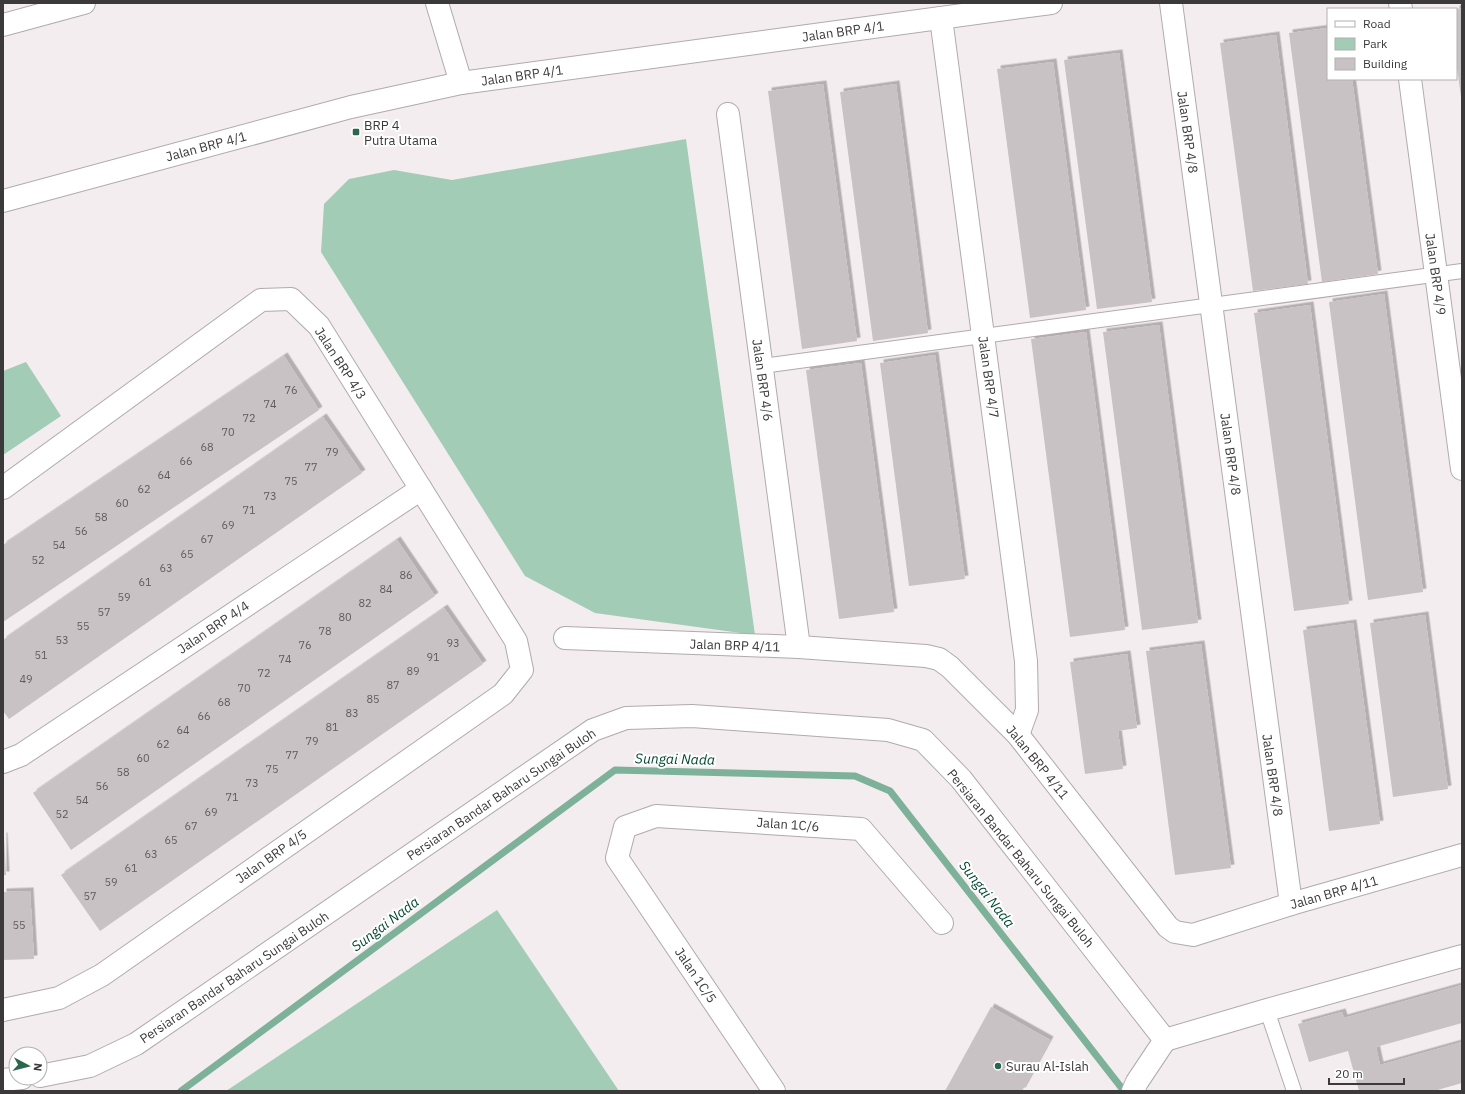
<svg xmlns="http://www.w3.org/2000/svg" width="1465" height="1094" font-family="'IBM Plex Sans',sans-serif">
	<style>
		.green { fill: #a3ccb7 }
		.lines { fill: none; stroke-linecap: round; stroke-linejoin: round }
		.stream { stroke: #7eb199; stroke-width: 7 }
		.building { fill: #c8c2c4; filter: url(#shadow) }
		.service-casing { stroke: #b1aaac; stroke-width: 16 }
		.minor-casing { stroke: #b1aaac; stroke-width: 24 }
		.tertiary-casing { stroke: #b1aaac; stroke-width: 24 }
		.service { stroke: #fff; stroke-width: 14 }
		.minor { stroke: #fff; stroke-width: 22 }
		.tertiary { stroke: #fff; stroke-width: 22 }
		.poi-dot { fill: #2d664e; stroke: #fff; stroke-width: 1.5 }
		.labels { text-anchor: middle; stroke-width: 4; stroke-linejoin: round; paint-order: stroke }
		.number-label { font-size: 11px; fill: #5e5b5c }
		.street-label { font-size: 13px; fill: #3b3939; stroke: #fff }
		.poi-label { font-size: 13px; fill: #3b3939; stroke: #fff; text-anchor: start }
		.water-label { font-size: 14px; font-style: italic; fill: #004730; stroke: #fff }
	</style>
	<defs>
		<filter id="shadow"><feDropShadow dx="3.5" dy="-3.5" stdDeviation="0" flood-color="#0004"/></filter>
	</defs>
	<rect width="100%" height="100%" fill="#f4edef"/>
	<g class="green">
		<path d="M686,139L755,635L595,613L525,576L321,252L324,204L349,179L394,170L452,180Z"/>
		<path d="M26,362L61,416L3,455V371Z"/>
		<path d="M497,910L619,1091H226Z"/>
	</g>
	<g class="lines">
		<path class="stream" d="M181,1091L615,770L855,776L890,791L1124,1091"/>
	</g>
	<g class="building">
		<path d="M1462,8V97H1461L1456,60V9Z"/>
		<path d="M1328,28V79H1352L1378,274L1322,282L1289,33Z"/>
		<path d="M1276,35L1308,284L1253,291L1220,43Z"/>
		<path d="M1119,53L1152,302L1097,309L1064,60Z"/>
		<path d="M1053,62L1086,310L1030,318L997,69Z"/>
		<path d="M823,84L857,341L802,349L768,91Z"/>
		<path d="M896,84L928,333L873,341L840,92Z"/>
		<path d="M1384,294L1423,592L1368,600L1329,302Z"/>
		<path d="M1310,305L1349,604L1294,611L1254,313Z"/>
		<path d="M1159,325L1198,623L1142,630L1103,332Z"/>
		<path d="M1086,332L1125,630L1070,637L1031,339Z"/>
		<path d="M935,355L965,579L909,586L880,363Z"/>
		<path d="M284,356L319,410L3,622V545Z"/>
		<path d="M861,363L894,612L839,619L806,370Z"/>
		<path d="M323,417L362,473L9,719L3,711V640Z"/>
		<path d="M397,540L435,596L71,850L33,793Z"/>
		<path d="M444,608L483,664L100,931L61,875Z"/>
		<path d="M1425,615L1448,789L1393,797L1370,623Z"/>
		<path d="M1353,623L1380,824L1329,831L1303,630Z"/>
		<path d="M1201,644L1231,868L1175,875L1146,651Z"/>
		<path d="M1127,654L1137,728L1118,731L1123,769L1085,774L1070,662Z"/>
		<path d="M3,836H4L6,875H3Z"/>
		<path d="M30,891L34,959L3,960V892Z"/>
		<path d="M1462,985V1023L1376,1047L1380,1065L1462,1042V1083L1434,1091H1359L1348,1051L1309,1062L1298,1024L1342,1012L1344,1018Z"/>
		<path d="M991,1007L1050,1040L1022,1091H945Z"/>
	</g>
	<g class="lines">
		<g class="service-casing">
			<g id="service">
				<path d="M762,366L1462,271"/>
				<path d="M1267,1010L1294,1091"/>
			</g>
		</g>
		<g class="minor-casing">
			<g id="minor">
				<path d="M437,3L461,83"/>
				<path d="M1171,3L1291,904"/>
				<path d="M1400,3L1401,9"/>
				<path d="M941,18L1026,661L1027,710L1018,735"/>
				<path d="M3,25L84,3"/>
				<path d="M1410,79L1462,469"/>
				<path d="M728,114L799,647"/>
				<path d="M3,201L351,107L461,83L1051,3"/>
				<path d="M3,488L261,300L291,299L319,326L516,641L522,670L503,694L102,975L59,998L3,1010"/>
				<path d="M565,638L799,647L926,656L939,659L950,667L1018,735L1168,927L1175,932L1193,935L1291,904L1462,855"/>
				<path d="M3,762L21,755L421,489"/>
				<path d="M1165,1040L1267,1010L1462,956"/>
				<path d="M774,1091L617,858L625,827L656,816L861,829L942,923"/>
			</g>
		</g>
		<g class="tertiary-casing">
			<g id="tertiary">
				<path d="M40,1076L90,1066L136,1044L593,730L626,718L692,716L888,730L923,740L961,779L1165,1040L1137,1082L1133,1091"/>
				<path d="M3,1080L22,1078"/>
			</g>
		</g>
		<use href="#service" class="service"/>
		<use href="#minor" class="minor"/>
		<use href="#tertiary" class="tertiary"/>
	</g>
	<g class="poi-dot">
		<rect x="352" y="128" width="8" height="8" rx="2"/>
		<circle cx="998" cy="1066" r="4"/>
	</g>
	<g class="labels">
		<g class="number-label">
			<text x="291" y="394">76</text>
			<text x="270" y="408">74</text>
			<text x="249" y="422">72</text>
			<text x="228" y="436">70</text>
			<text x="207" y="451">68</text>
			<text x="332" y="456">79</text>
			<text x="186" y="465">66</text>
			<text x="311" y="471">77</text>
			<text x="164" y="479">64</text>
			<text x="291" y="485">75</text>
			<text x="144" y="493">62</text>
			<text x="270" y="500">73</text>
			<text x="122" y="507">60</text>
			<text x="249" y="514">71</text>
			<text x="101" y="521">58</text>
			<text x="228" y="529">69</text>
			<text x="81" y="535">56</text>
			<text x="207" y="543">67</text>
			<text x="59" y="549">54</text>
			<text x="187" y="558">65</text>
			<text x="38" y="564">52</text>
			<text x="166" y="572">63</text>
			<text x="406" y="579">86</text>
			<text x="145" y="586">61</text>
			<text x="386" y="593">84</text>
			<text x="124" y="601">59</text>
			<text x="365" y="607">82</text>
			<text x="104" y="616">57</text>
			<text x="345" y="621">80</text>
			<text x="83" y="630">55</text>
			<text x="325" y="635">78</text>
			<text x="62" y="644">53</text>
			<text x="453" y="647">93</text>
			<text x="305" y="649">76</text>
			<text x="41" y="659">51</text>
			<text x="433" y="661">91</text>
			<text x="285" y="663">74</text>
			<text x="413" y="675">89</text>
			<text x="264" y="677">72</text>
			<text x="26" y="683">49</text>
			<text x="393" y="689">87</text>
			<text x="244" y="692">70</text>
			<text x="373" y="703">85</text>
			<text x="224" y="706">68</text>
			<text x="352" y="717">83</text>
			<text x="204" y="720">66</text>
			<text x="332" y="731">81</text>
			<text x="183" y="734">64</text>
			<text x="312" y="745">79</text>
			<text x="163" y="748">62</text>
			<text x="292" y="759">77</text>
			<text x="143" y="762">60</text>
			<text x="272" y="773">75</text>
			<text x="123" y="776">58</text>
			<text x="252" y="787">73</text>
			<text x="102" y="790">56</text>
			<text x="232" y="801">71</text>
			<text x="82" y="804">54</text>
			<text x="211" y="816">69</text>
			<text x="62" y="818">52</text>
			<text x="191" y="830">67</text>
			<text x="171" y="844">65</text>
			<text x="151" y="858">63</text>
			<text x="131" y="872">61</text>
			<text x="111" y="886">59</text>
			<text x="90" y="900">57</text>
			<text x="19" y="929">55</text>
		</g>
		<g class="street-label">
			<text transform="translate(843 31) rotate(-8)" y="5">Jalan BRP 4/1</text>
			<text transform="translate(522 75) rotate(-8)" y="5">Jalan BRP 4/1</text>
			<text transform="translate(1188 132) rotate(82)" y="5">Jalan BRP 4/8</text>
			<text transform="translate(206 146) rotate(-15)" y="5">Jalan BRP 4/1</text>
			<text transform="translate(1436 274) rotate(82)" y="5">Jalan BRP 4/9</text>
			<text transform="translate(341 363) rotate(57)" y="5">Jalan BRP 4/3</text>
			<text transform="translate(989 377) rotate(82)" y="5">Jalan BRP 4/7</text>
			<text transform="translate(763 380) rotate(82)" y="5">Jalan BRP 4/6</text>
			<text transform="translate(1231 454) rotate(82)" y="5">Jalan BRP 4/8</text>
			<text transform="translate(213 627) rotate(-34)" y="5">Jalan BRP 4/4</text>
			<text transform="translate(735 645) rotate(2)" y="5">Jalan BRP 4/11</text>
			<text transform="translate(1038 762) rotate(51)" y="5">Jalan BRP 4/11</text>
			<text transform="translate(1273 775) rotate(82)" y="5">Jalan BRP 4/8</text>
			<text transform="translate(501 794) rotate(-34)" y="5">Persiaran Bandar Baharu Sungai Buloh</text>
			<text transform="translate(788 824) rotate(4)" y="5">Jalan 1C/6</text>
			<text transform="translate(271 856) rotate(-35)" y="5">Jalan BRP 4/5</text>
			<text transform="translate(1021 858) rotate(51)" y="5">Persiaran Bandar Baharu Sungai Buloh</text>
			<text transform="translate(1334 892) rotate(-16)" y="5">Jalan BRP 4/11</text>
			<text transform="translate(696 975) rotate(56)" y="5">Jalan 1C/5</text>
			<text transform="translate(234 977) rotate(-34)" y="5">Persiaran Bandar Baharu Sungai Buloh</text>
		</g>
		<g class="poi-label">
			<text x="364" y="130">BRP 4<tspan x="364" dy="15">Putra Utama</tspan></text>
			<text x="1006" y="1071">Surau Al-Islah</text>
		</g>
		<g class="water-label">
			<text transform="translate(675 759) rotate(1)" y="5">Sungai Nada</text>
			<text transform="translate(987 894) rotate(52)" y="5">Sungai Nada</text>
			<text transform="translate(385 924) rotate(-37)" y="5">Sungai Nada</text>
		</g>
	</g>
	<rect width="1465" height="1094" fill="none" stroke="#3b3939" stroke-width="8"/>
	<rect x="1327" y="8" width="130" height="72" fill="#ffffff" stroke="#b1b0b0"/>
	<rect x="1335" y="21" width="20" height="6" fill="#ffffff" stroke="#b1b0b0"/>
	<text x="1363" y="28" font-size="12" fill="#3b3939">Road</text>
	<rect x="1335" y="38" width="20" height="12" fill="#a3ccb7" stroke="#b1b0b0"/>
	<text x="1363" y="48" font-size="12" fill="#3b3939">Park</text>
	<rect x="1335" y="58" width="20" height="12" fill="#c8c2c4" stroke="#b1b0b0"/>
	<text x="1363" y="68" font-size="12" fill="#3b3939">Building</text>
	<g transform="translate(28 1066) rotate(97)"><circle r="19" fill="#ffffff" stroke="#b1b0b0"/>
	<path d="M0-3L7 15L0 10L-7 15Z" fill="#2d664e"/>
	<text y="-6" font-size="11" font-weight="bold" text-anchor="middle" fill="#3b3939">N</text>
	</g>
	<path d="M1329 1078v6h75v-6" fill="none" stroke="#3b3939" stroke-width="2"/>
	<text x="1335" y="1078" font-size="12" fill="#3b3939" stroke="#ffffff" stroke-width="3" paint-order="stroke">20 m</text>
</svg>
